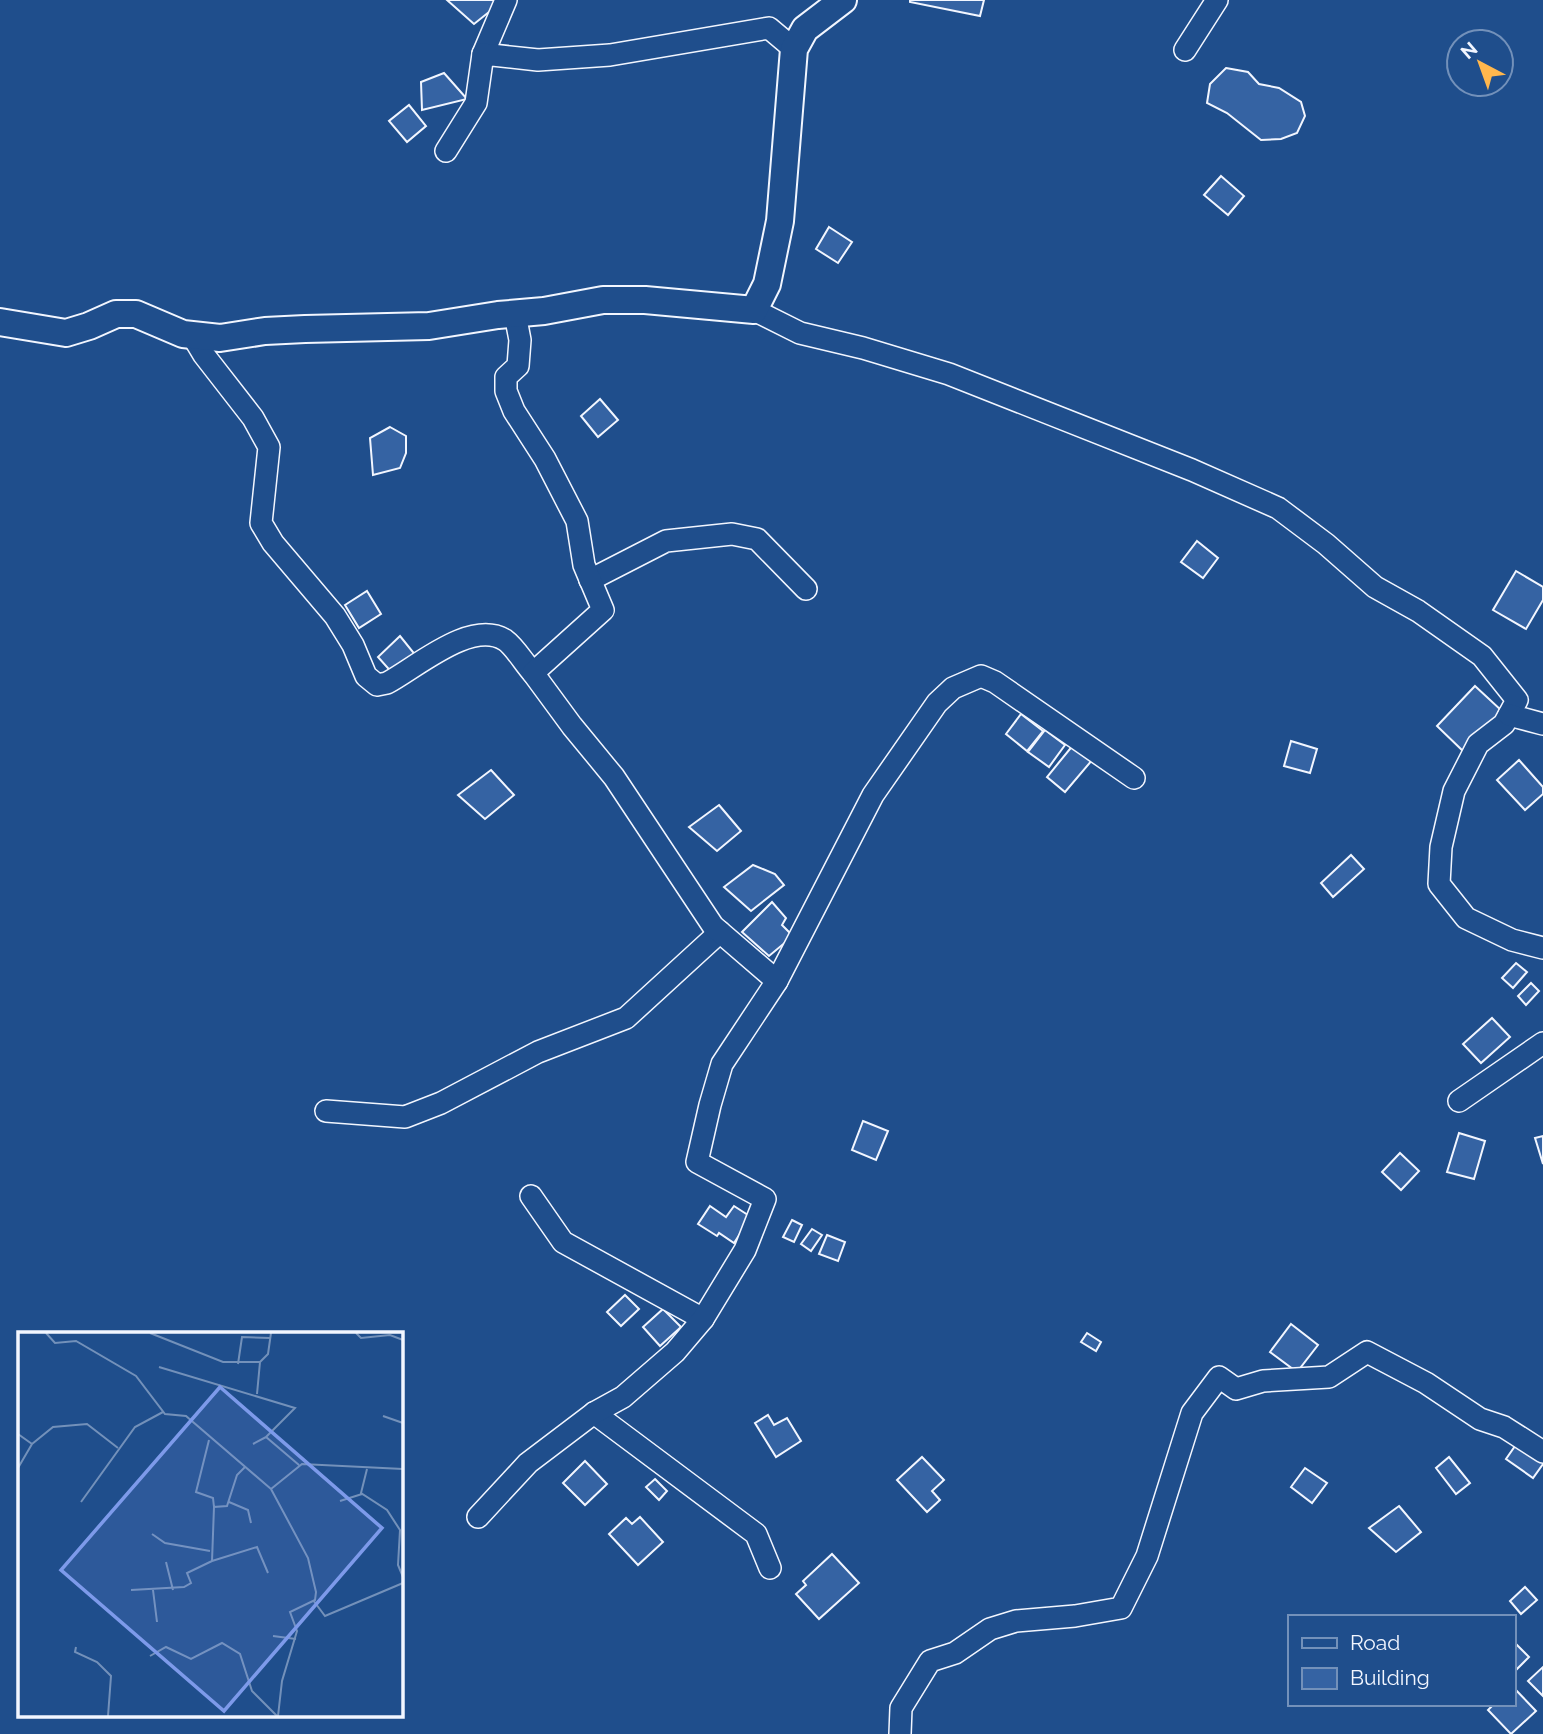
<svg xmlns="http://www.w3.org/2000/svg" width="1543" height="1734" font-family="Raleway,sans-serif">
	<style>
		.building { fill: #3563a3; stroke: #f2f6ff; stroke-width: 2 }
		.lines { fill: none; stroke-linecap: round; stroke-linejoin: round }
		.minor-casing { stroke: #f2f6ff; stroke-width: 24 }
		.major-casing { stroke: #f2f6ff; stroke-width: 30 }
		.minor { stroke: #1f4e8c; stroke-width: 21 }
		.major { stroke: #1f4e8c; stroke-width: 26 }
		.inset-road { fill: none; stroke: #7391ba; stroke-width: 2 }
		.view { fill: #7d9aea; fill-opacity: 0.15; stroke: #7d9aea; stroke-width: 3.5 }
		.inset-edge { fill: none; stroke: #f2f6ff; stroke-width: 3.5 }
	</style>
	<rect width="100%" height="100%" fill="#1f4e8c"/>
	<g class="building">
		<path d="M447,0H495L499,4L474,24Z"/>
		<path d="M910,0H984L980,16L910,2Z"/>
		<path d="M1226,68L1248,72L1259,84L1279,88L1301,102L1305,116L1297,133L1281,139L1261,140L1227,113L1207,103L1210,84Z"/>
		<path d="M444,73L467,99L422,110L421,82Z"/>
		<path d="M409,105L426,126L407,142L389,121Z"/>
		<path d="M1221,176L1244,196L1228,215L1204,195Z"/>
		<path d="M829,227L852,242L838,263L816,249Z"/>
		<path d="M600,399L618,420L598,437L581,416Z"/>
		<path d="M390,427L406,436V453L400,468L373,475L370,438Z"/>
		<path d="M1197,541L1218,558L1203,578L1181,562Z"/>
		<path d="M1516,571L1543,587V600L1526,629L1493,610Z"/>
		<path d="M367,591L381,614L359,628L345,605Z"/>
		<path d="M400,636L417,657L394,675L378,657Z"/>
		<path d="M1475,686L1502,711L1464,752L1437,726Z"/>
		<path d="M1021,714L1043,731L1027,751L1006,734Z"/>
		<path d="M1045,730L1065,745L1049,767L1028,752Z"/>
		<path d="M1291,741L1317,749L1310,773L1284,766Z"/>
		<path d="M1074,744L1093,759L1065,792L1047,777Z"/>
		<path d="M1519,760L1543,787V794L1525,810L1497,780Z"/>
		<path d="M491,770L514,795L485,819L458,795Z"/>
		<path d="M719,805L741,831L717,851L689,827Z"/>
		<path d="M1351,855L1364,869L1333,897L1321,883Z"/>
		<path d="M753,865L775,874L784,885L751,911L724,887Z"/>
		<path d="M772,902L786,918L782,925L793,936L769,956L742,932Z"/>
		<path d="M1516,963L1527,972L1513,988L1502,978Z"/>
		<path d="M1531,983L1539,991L1526,1005L1518,996Z"/>
		<path d="M1492,1018L1510,1037L1481,1063L1463,1044Z"/>
		<path d="M863,1121L888,1131L876,1160L852,1150Z"/>
		<path d="M1459,1133L1485,1141L1474,1179L1447,1172Z"/>
		<path d="M1543,1136V1164L1535,1138Z"/>
		<path d="M1400,1153L1419,1171L1401,1190L1382,1172Z"/>
		<path d="M710,1206L726,1217L734,1206L751,1217L734,1243L719,1233L717,1236L698,1224Z"/>
		<path d="M792,1220L802,1225L794,1242L783,1237Z"/>
		<path d="M812,1229L822,1235L811,1251L801,1244Z"/>
		<path d="M827,1235L845,1242L838,1261L819,1254Z"/>
		<path d="M625,1295L639,1309L621,1326L607,1312Z"/>
		<path d="M663,1309L681,1327L660,1346L643,1327Z"/>
		<path d="M1291,1324L1318,1345L1297,1372L1270,1352Z"/>
		<path d="M1087,1333L1101,1342L1096,1351L1081,1342Z"/>
		<path d="M768,1415L774,1425L787,1418L801,1441L776,1457L755,1423Z"/>
		<path d="M1520,1439L1543,1455V1464L1533,1478L1506,1459Z"/>
		<path d="M922,1457L944,1480L932,1491L940,1500L927,1512L897,1480Z"/>
		<path d="M1449,1457L1470,1483L1456,1494L1436,1468Z"/>
		<path d="M585,1461L607,1484L585,1505L563,1483Z"/>
		<path d="M1305,1468L1327,1483L1312,1503L1291,1487Z"/>
		<path d="M655,1479L667,1491L659,1500L646,1487Z"/>
		<path d="M1399,1506L1421,1532L1396,1552L1369,1528Z"/>
		<path d="M640,1517L663,1542L638,1565L609,1534L626,1518L632,1524Z"/>
		<path d="M832,1554L859,1583L819,1619L796,1594L806,1585L803,1581Z"/>
		<path d="M1525,1587L1537,1600L1521,1614L1510,1601Z"/>
		<path d="M1516,1644L1529,1657L1517,1669L1513,1665V1647Z"/>
		<path d="M1543,1667V1696L1528,1681Z"/>
		<path d="M1513,1687L1536,1711L1511,1734L1488,1710L1494,1704H1513Z"/>
	</g>
	<g class="lines">
		<g class="minor-casing">
			<g id="minor">
				<path d="M1185,50L1217,0"/>
				<path d="M483,54L506,0"/>
				<path d="M446,151L476,103L483,54L538,60L610,55L769,28L794,49"/>
				<path d="M754,310L800,333L863,348L949,374L1192,470L1278,508L1326,544L1375,587L1418,611L1482,656L1517,700L1504,724L1478,744L1454,791L1441,847L1439,884L1466,918L1512,940L1543,948"/>
				<path d="M192,335L204,355L253,418L269,447L261,523L273,543L335,616L353,645L366,676L377,685L387,683C417,667 471,619 505,640C515,647 524,663 533,673"/>
				<path d="M590,580L666,541L732,534L757,539L806,589"/>
				<path d="M1509,715L1543,724"/>
				<path d="M777,981L873,795L937,703L953,688L981,676L995,682L1134,778"/>
				<path d="M1459,1101L1543,1043"/>
				<path d="M326,1111L405,1117L441,1103L538,1052L626,1018L720,932"/>
				<path d="M531,1196L563,1242L703,1319"/>
				<path d="M594,1413L756,1534L770,1568"/>
				<path d="M478,1517L528,1463L594,1413L623,1397L675,1352L703,1319L745,1250L765,1199L697,1162L710,1105L722,1064L777,981L713,926L614,777L572,726L533,673L603,610L584,565L577,521L545,459L514,411L506,391V377L518,366L520,340L515,314"/>
				<path d="M900,1734L901,1708L930,1661L955,1653L990,1629L1016,1621L1075,1616L1121,1608L1147,1556L1192,1413L1219,1377L1236,1389L1263,1381L1329,1377L1367,1352L1426,1383L1480,1419L1504,1427L1543,1452"/>
			</g>
		</g>
		<g class="major-casing">
			<path id="major" d="M0,322L66,333L89,326L116,314H136L183,334L220,338L265,331L305,329L429,326L498,315L544,311L603,300H645L754,310L767,284L780,221L794,49L805,29L843,0"/>
		</g>
		<use href="#minor" class="minor"/>
		<use href="#major" class="major"/>
	</g>
	<g transform="translate(18 1332)">
		<rect width="385" height="385" fill="#1f4e8c"/>
		<path class="inset-road" d="M28,1L37,11L58,9L118,44L147,82L168,84L253,157L284,132L385,137M132,1L205,30H242L239,62M338,1L343,6L372,3L385,8M242,30L250,22L253,1M220,32L224,5L252,6M141,35L277,76L248,105M365,84L385,91M0,102L14,112L0,136M191,108L178,160L195,166L196,175M14,112L35,95L69,92L100,116M235,112L248,105L281,133M349,137L343,161L369,178L382,198L380,233L385,245M253,157L290,226L298,260L297,268L272,280L279,299L264,349L260,384M322,169L344,162M63,170L117,95L145,80M211,170L230,178L233,191M134,202L147,211L192,219M194,229L239,215L250,241M148,230L155,258M113,258L166,255L173,251L169,241L194,229L196,175L209,174L219,143L227,135M135,258L139,290M295,268L307,284L385,251M255,304L278,307M58,315L57,320L79,330L93,344L90,384M132,324L148,315L173,327L204,311L222,322L234,359L259,384"/>
		<path class="view" d="M202,55L364,196L206,379L43,238Z"/>
		<rect width="385" height="385" class="inset-edge"/>
	</g>
	<rect x="1288" y="1615" width="228" height="91" fill="#1f4e8c" stroke="#7391ba" stroke-width="2"/>
	<rect x="1302" y="1638" width="35" height="10" fill="#1f4e8c" stroke="#7391ba" stroke-width="2"/>
	<text x="1350" y="1650" font-size="21" fill="#f2f6ff">Road</text>
	<rect x="1302" y="1668" width="35" height="21" fill="#3563a3" stroke="#7391ba" stroke-width="2"/>
	<text x="1350" y="1685" font-size="21" fill="#f2f6ff">Building</text>
	<g transform="translate(1480 63) rotate(319)"><circle r="33" fill="#1f4e8c" stroke="#7391ba" stroke-width="2"/>
	<path d="M0-5L12 26L0 18L-12 26Z" fill="#ffb74d"/>
	<text y="-10" font-size="19" font-weight="bold" text-anchor="middle" fill="#f2f6ff">N</text>
	</g>
</svg>
